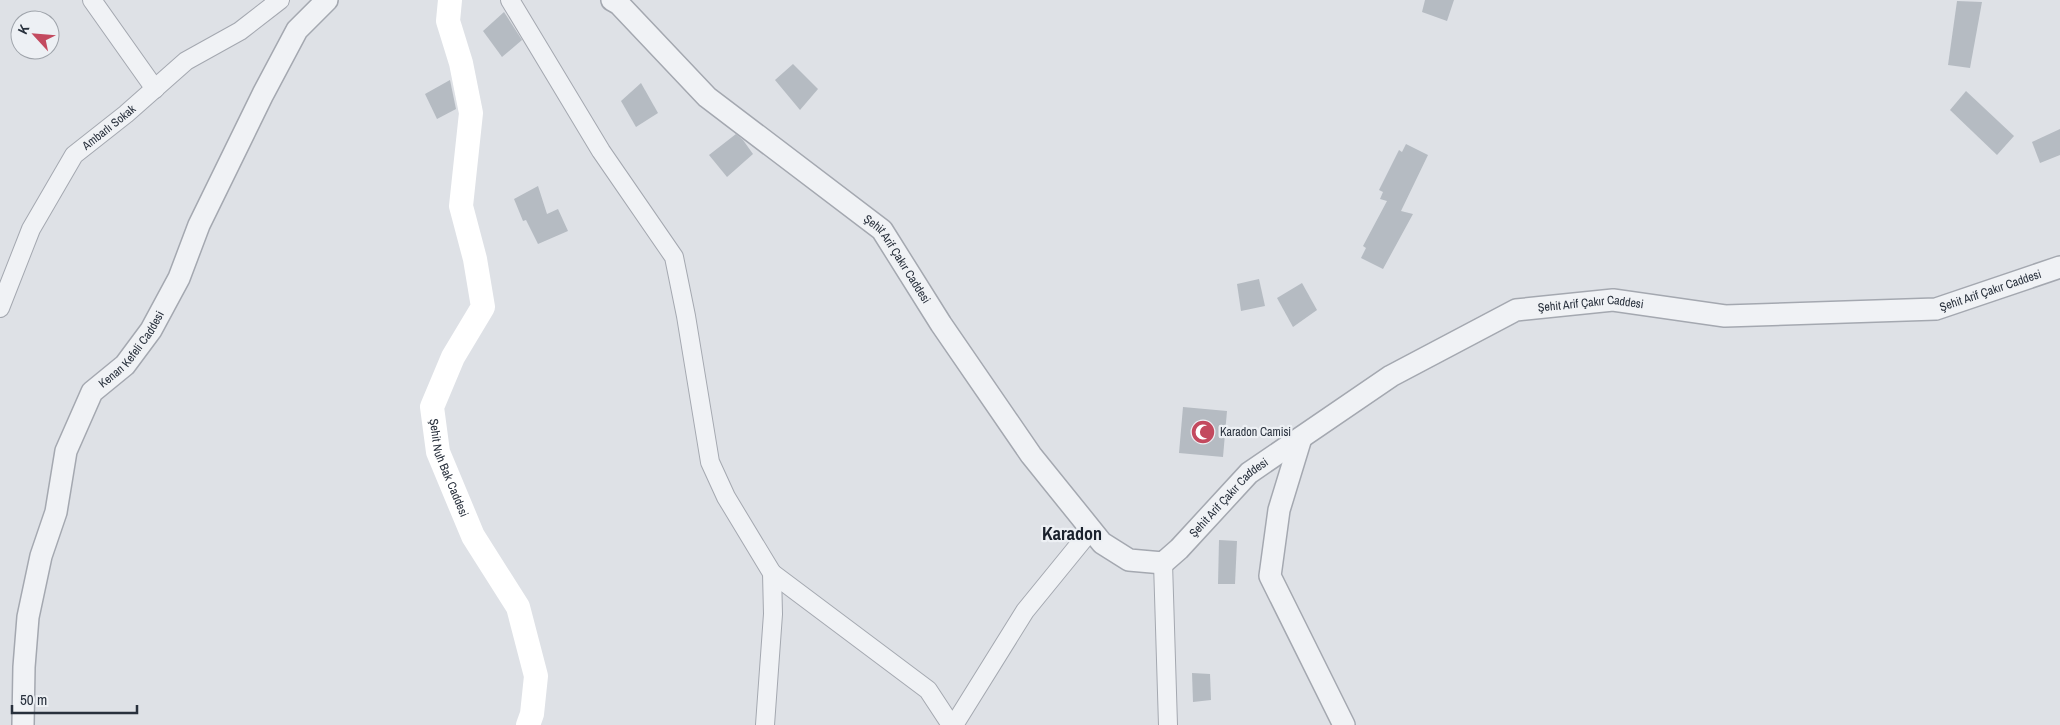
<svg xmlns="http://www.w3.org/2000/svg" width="2060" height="725" font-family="'Archivo Narrow',sans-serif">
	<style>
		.building { fill: #b5bbc2 }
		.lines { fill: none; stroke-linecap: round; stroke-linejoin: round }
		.minor-casing { stroke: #a4a8b0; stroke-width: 20 }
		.tertiary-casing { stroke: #a4a8b0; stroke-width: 24 }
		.minor { stroke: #f0f2f5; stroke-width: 18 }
		.tertiary { stroke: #f0f2f5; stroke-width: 21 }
		.secondary { stroke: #fff; stroke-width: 24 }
		.labels { text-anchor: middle; stroke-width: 4.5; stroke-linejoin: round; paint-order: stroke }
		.street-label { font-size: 12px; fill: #28303c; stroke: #edf0f4 }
		.poi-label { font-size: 12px; fill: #28303c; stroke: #edf0f4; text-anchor: start }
		.district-label { font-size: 18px; font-weight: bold; fill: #1a212c; stroke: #edf0f4 }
	</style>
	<rect width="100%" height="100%" fill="#dee1e6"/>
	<g class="building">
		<path d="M1425,0H1454L1447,21L1422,12Z"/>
		<path d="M1957,1L1982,2L1970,68L1948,65Z"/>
		<path d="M504,12L522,40L502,57L483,31Z"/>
		<path d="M793,64L818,89L800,110L775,80Z"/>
		<path d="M450,80L456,109L437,119L425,94Z"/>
		<path d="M641,83L658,113L636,127L621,101Z"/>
		<path d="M1966,91L2014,136L1997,155L1950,110Z"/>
		<path d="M2060,129V155L2040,163L2032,142Z"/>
		<path d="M736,134L743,140L753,154L727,177L709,155Z"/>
		<path d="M1406,144L1428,155L1401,211L1413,214L1383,269L1361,258L1366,248L1363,246L1387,201L1380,199L1383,192L1379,190L1399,150L1402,152Z"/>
		<path d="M538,186L547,214L558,209L568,231L538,244L526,220L523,221L514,199Z"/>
		<path d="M1259,279L1265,306L1241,311L1237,284Z"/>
		<path d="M1302,283L1317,310L1293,327L1277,298Z"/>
		<path d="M1183,407L1227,411L1223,457L1179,453Z"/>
		<path d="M1219,540L1237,541L1235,584H1218Z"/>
		<path d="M1192,673L1210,674L1211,700L1193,702Z"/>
	</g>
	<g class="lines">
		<g class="minor-casing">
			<g id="minor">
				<path d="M92,0L155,89"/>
				<path d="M510,0L601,151L674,257L686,316L710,462L726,497L772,573L773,614L765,725"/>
				<path id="s1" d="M0,308L31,229L74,155L126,114L186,61L240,31L280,0"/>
				<path d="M1163,563L1168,725"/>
				<path d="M772,573L928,690L951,725"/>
				<path d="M954,725L1025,611L1091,530"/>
			</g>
		</g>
		<g class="tertiary-casing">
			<g id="tertiary">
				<path id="s2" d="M612,0L619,4L707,97L882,230L941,324L1031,455L1102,543L1129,560L1163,563L1179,549L1249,473L1391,376L1516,310L1613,300L1725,316L1936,309L2060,267"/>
				<path d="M1301,438L1279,510L1270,576L1344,725"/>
				<path id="s3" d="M23,725L24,667L28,617L41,556L56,512L66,451L92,392L125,365L151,330L179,278L199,225L263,94L297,30L327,0"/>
			</g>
		</g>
		<use href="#minor" class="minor"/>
		<use href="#tertiary" class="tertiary"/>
		<path class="secondary" id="s4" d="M450,0L448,21L461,63L471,113L461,206L475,259L483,307L453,357L432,407L438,452L473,536L518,607L536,676L532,714L528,725"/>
	</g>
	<defs>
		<g id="mosque-disc" transform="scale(1.25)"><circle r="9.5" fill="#c34a5f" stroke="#edf0f4"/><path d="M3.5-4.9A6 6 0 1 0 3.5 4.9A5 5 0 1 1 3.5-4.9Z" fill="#fff"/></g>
	</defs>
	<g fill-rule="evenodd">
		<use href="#mosque-disc" x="1203" y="432"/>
	</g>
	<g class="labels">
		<g class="street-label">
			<text dy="4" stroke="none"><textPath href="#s1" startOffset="215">Ambarlı Sokak</textPath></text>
			<text dy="4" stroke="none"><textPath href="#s2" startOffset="388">Şehit Arif Çakır Caddesi</textPath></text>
			<text dy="4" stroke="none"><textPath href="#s2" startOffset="1722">Şehit Arif Çakır Caddesi</textPath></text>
			<text dy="4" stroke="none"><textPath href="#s2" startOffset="1318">Şehit Arif Çakır Caddesi</textPath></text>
			<text dy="4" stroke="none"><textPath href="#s3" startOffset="402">Kenan Kefeli Caddesi</textPath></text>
			<text dy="4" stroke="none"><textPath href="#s4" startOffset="489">Şehit Nuh Bak Caddesi</textPath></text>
			<text dy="4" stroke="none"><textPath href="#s2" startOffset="898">Şehit Arif Çakır Caddesi</textPath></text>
		</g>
		<g class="poi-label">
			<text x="1220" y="436">Karadon Camisi</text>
		</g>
		<g class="district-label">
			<text x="1072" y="540">Karadon</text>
		</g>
	</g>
	<g transform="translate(35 35) rotate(296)"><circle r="24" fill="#edf0f4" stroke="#9ea3aa"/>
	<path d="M0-4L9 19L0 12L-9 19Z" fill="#c34a5f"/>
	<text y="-8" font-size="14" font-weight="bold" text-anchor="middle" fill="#28303c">K</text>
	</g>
	<path d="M12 705v8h125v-8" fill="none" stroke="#28303c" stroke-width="2.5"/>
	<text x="20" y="705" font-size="15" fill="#28303c" stroke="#edf0f4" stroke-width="4" paint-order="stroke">50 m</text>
</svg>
